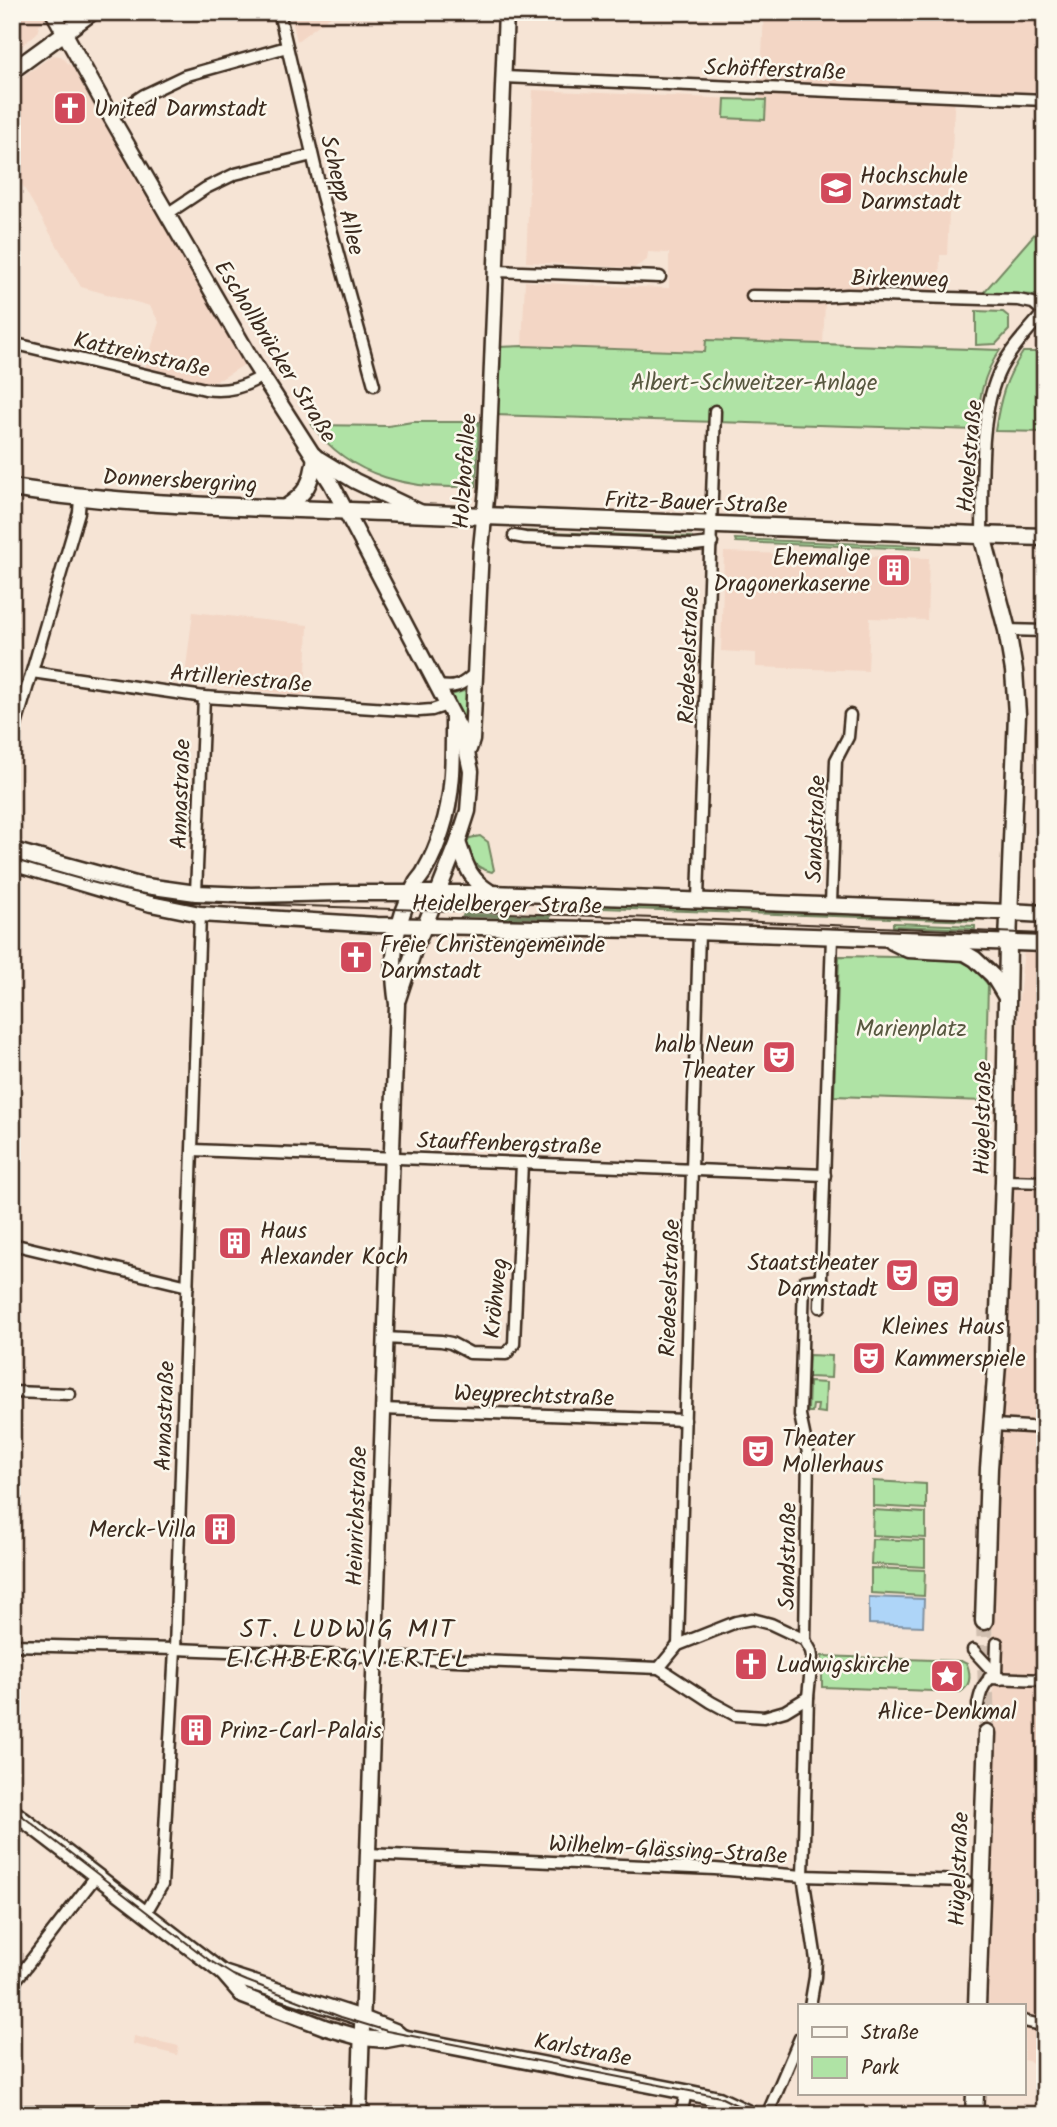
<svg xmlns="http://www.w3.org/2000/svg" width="1057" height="2127" font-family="Kalam,sans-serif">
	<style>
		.built { fill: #f3d6c5 }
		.green { fill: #afe3a5; stroke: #758662; stroke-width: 2 }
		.water { fill: #aed5f8; stroke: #8091a1; stroke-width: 2 }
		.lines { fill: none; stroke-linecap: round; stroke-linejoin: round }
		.primary-tunnel { stroke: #d1bfb0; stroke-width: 16; stroke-dasharray: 16 8; stroke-linecap: butt }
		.street-casing { stroke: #3b2a1e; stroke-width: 15 }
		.secondary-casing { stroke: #3b2a1e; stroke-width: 19 }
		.primary-casing { stroke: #3b2a1e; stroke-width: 21 }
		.street { stroke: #fbf7ec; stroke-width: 10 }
		.secondary { stroke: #fbf7ec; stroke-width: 14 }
		.primary { stroke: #fbf7ec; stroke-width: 16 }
		.tram { stroke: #3b2a1e; stroke-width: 2 }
		.labels { text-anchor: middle; stroke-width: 5; stroke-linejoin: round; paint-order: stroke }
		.street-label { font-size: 23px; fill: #3b2a1e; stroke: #fbf7ec }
		.poi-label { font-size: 23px; fill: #3b2a1e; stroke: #fbf7ec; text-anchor: start }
		.park-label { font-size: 23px; fill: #585840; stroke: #fbf7ec }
		.quarter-label { font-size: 26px; letter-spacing: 2px; fill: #3b2a1e; stroke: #fbf7ec }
	</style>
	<rect width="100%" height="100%" fill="#f6e4d5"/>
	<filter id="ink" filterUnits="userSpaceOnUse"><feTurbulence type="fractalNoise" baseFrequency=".0143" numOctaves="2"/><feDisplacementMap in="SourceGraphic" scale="14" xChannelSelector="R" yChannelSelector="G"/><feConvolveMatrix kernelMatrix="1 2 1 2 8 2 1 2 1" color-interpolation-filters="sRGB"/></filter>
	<g filter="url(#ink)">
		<g class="built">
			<path d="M12,12H57L40,23L37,33L12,54Z"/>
			<path d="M290,12H336L297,41Z"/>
			<path d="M764,12H1045V93L955,89L947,255H940L939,291L864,289L863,304L825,303L823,344L707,340L706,352L522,346L525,281L576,285L669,288V253L648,252L647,260L634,268L526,262L533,90L760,100Z"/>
			<path d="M53,55L61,56L73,68L247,363L221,379L212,381L211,390L143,375L159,322L150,306L81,287L12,167V84Z"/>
			<path d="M724,552L929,558L927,620L870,618L868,671L756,667V653L721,651Z"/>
			<path d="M193,612L308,625L305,696L184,683Z"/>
			<path d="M1045,944V2066L1024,2060V2006H988L994,1813L993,1636L991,1619L997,1446L1001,1423L1005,1365L1019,999L1024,950Z"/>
			<path d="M134,2036L179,2046L177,2055L133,2044Z"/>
		</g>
		<g class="green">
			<path d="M725,99L766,100L765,120L724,118Z"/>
			<path d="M1045,222V289L1036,295L983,293Z"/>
			<path d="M976,311L1003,312L1009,317V330L996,344L976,345Z"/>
			<path d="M706,340L1000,350C982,375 979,401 976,430L495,415L498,347L522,346L705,352Z"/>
			<path d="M1023,352H1045V432L995,431C1000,399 1005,379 1023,352Z"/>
			<path d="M412,422H479L476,486C414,491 350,478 312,425L388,426Z"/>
			<path d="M519,531L691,537L693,541L521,534Z"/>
			<path d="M735,539L921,546V549L736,542Z"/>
			<path d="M470,689L466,728L451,695Z"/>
			<path d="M480,836L488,842L494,870L492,872C473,867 472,861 466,844L470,838Z"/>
			<path d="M547,903L975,918V921L547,906Z"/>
			<path d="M464,914L550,916V918L463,916Z"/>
			<path d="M893,923L975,926V929L893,926Z"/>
			<path d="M839,956L955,958L975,968L988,985L985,1101L834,1096Z"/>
			<path d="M809,1355L832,1356L831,1378L808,1377Z"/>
			<path d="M809,1382L826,1383L825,1413L817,1412L818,1405H813L812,1412H808Z"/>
			<path d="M873,1481L926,1484V1509L873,1506Z"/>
			<path d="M873,1510L926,1513V1538L872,1535Z"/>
			<path d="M872,1539L925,1541V1567L871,1564Z"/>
			<path d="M871,1568L925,1570L924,1596L871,1593Z"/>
			<path d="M822,1656L961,1661L967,1664C971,1675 971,1686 960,1692L822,1687Z"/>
		</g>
		<path class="water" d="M869,1597L924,1599L923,1626L869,1624Z"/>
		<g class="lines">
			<path class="primary-tunnel" d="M984,1621L987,1733"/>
			<g class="street-casing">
				<g id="street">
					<path d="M279,12L322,196L374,385"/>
					<path d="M504,77L1045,100"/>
					<path d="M111,117L144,95L184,76L287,47"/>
					<path d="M167,214L206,188L235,174L312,155"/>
					<path d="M496,271L660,277"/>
					<path d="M752,296L818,297L847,295L1018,300L1033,303L1044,312"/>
					<path d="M12,343L205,389C227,392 243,388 262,376"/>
					<path d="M982,535C983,486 978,412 1001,368C1012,347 1030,329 1045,311"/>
					<path d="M514,536L525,538L694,545L712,543"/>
					<path d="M1007,630L1045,631"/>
					<path d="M32,672L204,697L419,711L432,710L447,705"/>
					<path d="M436,685C455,690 462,685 475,673"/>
					<path d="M12,739L79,512L80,498"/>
					<path d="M196,893L204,697"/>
					<path d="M698,899L715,411"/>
					<path d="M831,904L836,760L848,737L850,715"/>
					<path d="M193,1150L825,1175"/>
					<path d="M1004,1181L1045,1182"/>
					<path d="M12,1244L188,1286"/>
					<path d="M820,1307L832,936"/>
					<path d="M385,1338L441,1341L451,1343L470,1353L506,1354L514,1344L522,1163"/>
					<path d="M12,1392L70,1394"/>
					<path d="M382,1409L685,1420"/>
					<path d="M994,1425L1045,1428"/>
					<path d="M805,1640L808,1453L800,1415L804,1281L821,1279"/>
					<path d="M12,1645L175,1649L659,1668"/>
					<path d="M678,1645L699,932"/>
					<path d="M973,1650L1000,1679"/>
					<path d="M659,1668L678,1645L736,1622L752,1619L771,1624L805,1640L811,1651L812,1657L808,1697L803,1876L816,1960L815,1977L810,2006"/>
					<path d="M659,1668L711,1702L735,1715L764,1717L785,1711L808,1697"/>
					<path d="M996,1674L997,1643"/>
					<path d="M989,1678L1045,1680"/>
					<path d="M978,1705C980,1694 983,1683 993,1676"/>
					<path d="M367,1854L715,1869L803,1876L966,1881"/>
					<path d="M145,1914L162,1885L163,1866L175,1649L200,914"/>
					<path d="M12,1985L96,1876"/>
					<path d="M1024,2021L1045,2026"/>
					<path d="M12,2112L331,2111L359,2113"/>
					<path d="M681,2115L686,2092"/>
					<path d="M767,2115L800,2038"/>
				</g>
			</g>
			<g class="secondary-casing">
				<g id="secondary">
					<path d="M53,12L111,117L250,357L331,483L463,735L471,771L468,811L458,842L425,925L415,947L398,999"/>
					<path d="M12,71L93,12"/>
					<path d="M319,459L355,481L422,513"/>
					<path d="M284,508C307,494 312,482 315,456"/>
					<path d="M469,749L472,740L481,548L487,489L506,12"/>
					<path d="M458,842C466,865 468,878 490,892"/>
					<path d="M12,850L139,885L196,893L251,895L343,893H492L1009,912"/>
					<path d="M12,863L151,904L200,914L377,925L637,930L1045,944"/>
					<path d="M892,942L908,950L965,953L975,959L993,976L1007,999"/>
					<path d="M12,1811L223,1973L243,1996L327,2028L362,2038L386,2040L402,2037L686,2092L719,2099L753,2115"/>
					<path d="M223,1973L362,2018L395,2031L402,2037"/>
					<path d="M359,2115L397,1004C390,959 394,924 416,883C419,878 423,875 425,870C432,858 438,843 442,830C454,793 453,755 453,717"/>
				</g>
			</g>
			<g class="primary-casing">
				<g id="primary">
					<path d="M12,488C141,508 273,507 404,513C617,522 831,531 1045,537"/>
					<path d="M982,535L1007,630L1014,671L1017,714L1008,943L1004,1181L997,1364L989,1468L984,1621"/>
					<path d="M1009,912L1045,914"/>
					<path d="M977,2006L987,1733"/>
					<path d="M974,2115L975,2094"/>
				</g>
			</g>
			<use href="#street" class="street"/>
			<use href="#secondary" class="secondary"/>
			<use href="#primary" class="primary"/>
			<g class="tram">
				<path d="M12,859C71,877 129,894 190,902L715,920L1045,934"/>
				<path d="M12,1808L209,1960L233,1975L247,1981L341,2017L387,2031L720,2097L757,2115"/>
			</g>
		</g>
	</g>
	<defs>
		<g id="church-square" transform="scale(1.75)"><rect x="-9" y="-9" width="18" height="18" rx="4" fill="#d1495b" stroke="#fbf7ec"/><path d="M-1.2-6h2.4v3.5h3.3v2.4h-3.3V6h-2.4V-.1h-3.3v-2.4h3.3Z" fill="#fff"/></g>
		<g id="university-square" transform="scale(1.75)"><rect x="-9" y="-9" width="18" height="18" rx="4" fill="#d1495b" stroke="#fbf7ec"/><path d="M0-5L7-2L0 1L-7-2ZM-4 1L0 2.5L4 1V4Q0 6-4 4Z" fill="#fff"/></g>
		<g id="building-square" transform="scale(1.75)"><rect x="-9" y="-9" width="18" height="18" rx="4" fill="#d1495b" stroke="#fbf7ec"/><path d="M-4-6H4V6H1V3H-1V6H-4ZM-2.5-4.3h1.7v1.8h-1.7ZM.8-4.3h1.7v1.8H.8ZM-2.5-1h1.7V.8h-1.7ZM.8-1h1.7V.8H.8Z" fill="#fff"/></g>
		<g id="theatre-square" transform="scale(1.75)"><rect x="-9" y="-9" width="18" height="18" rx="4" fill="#d1495b" stroke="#fbf7ec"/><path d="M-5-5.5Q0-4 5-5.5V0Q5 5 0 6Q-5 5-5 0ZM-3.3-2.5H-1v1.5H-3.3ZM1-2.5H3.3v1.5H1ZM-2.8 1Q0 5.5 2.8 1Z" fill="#fff"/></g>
		<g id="sight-square" transform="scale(1.75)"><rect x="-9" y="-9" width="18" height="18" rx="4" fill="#d1495b" stroke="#fbf7ec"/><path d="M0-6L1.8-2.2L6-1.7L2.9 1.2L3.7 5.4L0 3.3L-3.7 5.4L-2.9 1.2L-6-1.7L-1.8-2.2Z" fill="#fff"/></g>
	</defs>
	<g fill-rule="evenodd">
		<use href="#church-square" x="70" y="108"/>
		<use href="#university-square" x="836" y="188"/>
		<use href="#building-square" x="894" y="570"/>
		<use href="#church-square" x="356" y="957"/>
		<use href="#theatre-square" x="779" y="1057"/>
		<use href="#building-square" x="235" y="1243"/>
		<use href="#theatre-square" x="902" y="1275"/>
		<use href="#theatre-square" x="943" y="1291"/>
		<use href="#theatre-square" x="869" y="1358"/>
		<use href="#theatre-square" x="758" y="1451"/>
		<use href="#building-square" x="220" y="1529"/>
		<use href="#church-square" x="751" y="1664"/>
		<use href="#sight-square" x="947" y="1676"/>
		<use href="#building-square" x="196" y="1730"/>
	</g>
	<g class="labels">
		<g class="street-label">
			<text transform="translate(775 69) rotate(2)" y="8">Schöfferstraße</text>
			<text transform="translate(343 195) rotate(76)" y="8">Schepp Allee</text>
			<text transform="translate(900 278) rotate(1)" y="8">Birkenweg</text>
			<text transform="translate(276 351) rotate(58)" y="8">Eschollbrücker Straße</text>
			<text transform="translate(142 354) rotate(13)" y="8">Kattreinstraße</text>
			<text transform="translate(969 456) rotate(-85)" y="8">Havelstraße</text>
			<text transform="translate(464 471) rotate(-86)" y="8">Holzhofallee</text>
			<text transform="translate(180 480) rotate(3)" y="8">Donnersbergring</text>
			<text transform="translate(696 502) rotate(2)" y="8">Fritz-Bauer-Straße</text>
			<text transform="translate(688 655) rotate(-88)" y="8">Riedeselstraße</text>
			<text transform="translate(241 678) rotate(5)" y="8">Artilleriestraße</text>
			<text transform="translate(180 794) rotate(-88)" y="8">Annastraße</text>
			<text transform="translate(815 829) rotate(-88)" y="8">Sandstraße</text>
			<text transform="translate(507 904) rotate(1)" y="8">Heidelberger Straße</text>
			<text transform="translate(982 1118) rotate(-89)" y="8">Hügelstraße</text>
			<text transform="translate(509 1143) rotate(2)" y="8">Stauffenbergstraße</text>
			<text transform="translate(669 1288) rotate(-88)" y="8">Riedeselstraße</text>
			<text transform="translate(495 1298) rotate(-84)" y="8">Kröhweg</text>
			<text transform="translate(534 1395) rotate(2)" y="8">Weyprechtstraße</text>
			<text transform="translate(164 1416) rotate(-88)" y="8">Annastraße</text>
			<text transform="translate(356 1516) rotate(-88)" y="8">Heinrichstraße</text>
			<text transform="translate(787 1556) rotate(-89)" y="8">Sandstraße</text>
			<text transform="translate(668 1849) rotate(3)" y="8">Wilhelm-Glässing-Straße</text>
			<text transform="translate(958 1869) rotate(-88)" y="8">Hügelstraße</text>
			<text transform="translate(583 2049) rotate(11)" y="8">Karlstraße</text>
		</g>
		<g class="poi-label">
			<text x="94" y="116">United Darmstadt</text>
			<text x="860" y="183">Hochschule<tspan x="860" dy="26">Darmstadt</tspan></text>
			<text x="870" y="565" text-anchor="end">Ehemalige<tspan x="870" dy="26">Dragonerkaserne</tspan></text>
			<text x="380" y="952">Freie Christengemeinde<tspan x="380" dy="26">Darmstadt</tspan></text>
			<text x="754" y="1052" text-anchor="end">halb Neun<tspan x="754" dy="26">Theater</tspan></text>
			<text x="260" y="1238">Haus<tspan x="260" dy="26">Alexander Koch</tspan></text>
			<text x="878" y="1270" text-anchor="end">Staatstheater<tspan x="878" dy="26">Darmstadt</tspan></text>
			<text x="943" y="1334" text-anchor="middle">Kleines Haus</text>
			<text x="894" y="1366">Kammerspiele</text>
			<text x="782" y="1446">Theater<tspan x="782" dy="26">Mollerhaus</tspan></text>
			<text x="196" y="1537" text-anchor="end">Merck-Villa</text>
			<text x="776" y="1672">Ludwigskirche</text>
			<text x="947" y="1719" text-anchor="middle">Alice-Denkmal</text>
			<text x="220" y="1738">Prinz-Carl-Palais</text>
		</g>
		<g class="park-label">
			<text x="754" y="390">Albert-Schweitzer-Anlage</text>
			<text x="911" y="1036">Marienplatz</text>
		</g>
		<g class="quarter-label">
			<text x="348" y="1637">ST. LUDWIG MIT<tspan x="348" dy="30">EICHBERGVIERTEL</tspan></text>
		</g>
	</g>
	<rect width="1057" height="2127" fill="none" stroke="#fbf7ec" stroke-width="42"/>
	<rect x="21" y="21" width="1015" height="2085" fill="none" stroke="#3b2a1e" stroke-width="2.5" filter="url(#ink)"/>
	<rect x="798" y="2004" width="228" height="91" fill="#fbf7ec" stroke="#aea59a" stroke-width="2"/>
	<rect x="812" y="2027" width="35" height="10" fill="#fbf7ec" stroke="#aea59a" stroke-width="2"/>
	<text x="861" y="2039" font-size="21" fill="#3b2a1e">Straße</text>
	<rect x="812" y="2057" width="35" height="21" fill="#afe3a5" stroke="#aea59a" stroke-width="2"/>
	<text x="861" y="2074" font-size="21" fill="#3b2a1e">Park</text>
</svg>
